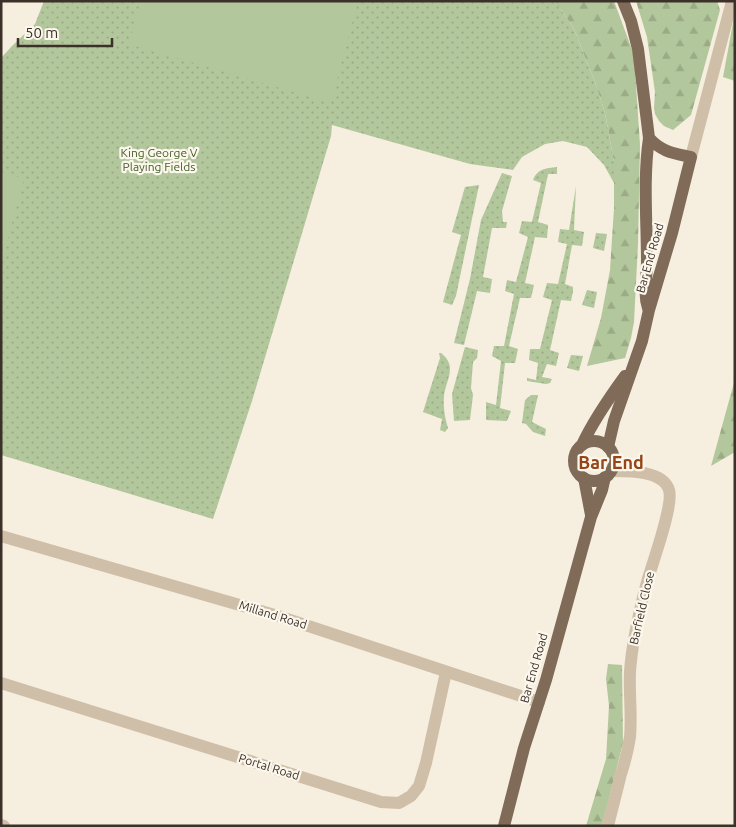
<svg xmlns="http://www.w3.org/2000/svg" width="736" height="827" font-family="Ubuntu,sans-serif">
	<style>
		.grass { fill: url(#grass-dots) }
		.forest { fill: url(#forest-firs) }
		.pitch { fill: #b3c79c }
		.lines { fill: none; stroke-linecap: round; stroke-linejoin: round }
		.minor { stroke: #d0bfa8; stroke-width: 12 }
		.major { stroke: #806a58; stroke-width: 12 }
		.labels { text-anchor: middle; stroke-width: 4.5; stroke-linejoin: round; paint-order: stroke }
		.park-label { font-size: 12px; fill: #445e29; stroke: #fcf7ec }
		.street-label { font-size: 12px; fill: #3c3129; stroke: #fcf7ec }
		.district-label { font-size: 18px; font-weight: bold; fill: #954518; stroke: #fcf7ec }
	</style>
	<defs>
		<pattern id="grass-dots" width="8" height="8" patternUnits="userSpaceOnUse" patternTransform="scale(1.25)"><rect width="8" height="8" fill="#b3c79c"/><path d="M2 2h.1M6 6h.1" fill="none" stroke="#9bab86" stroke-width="1.8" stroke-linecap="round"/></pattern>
		<pattern id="forest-firs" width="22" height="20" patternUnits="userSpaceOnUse" patternTransform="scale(1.25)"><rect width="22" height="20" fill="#b3c79c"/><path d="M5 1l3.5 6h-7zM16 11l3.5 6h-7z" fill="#9bab86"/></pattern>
	</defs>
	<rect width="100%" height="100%" fill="#f6eede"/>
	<g class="grass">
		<path d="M44,1H555L573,27L595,82L605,113L614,162V183L604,165L587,147L563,141L545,144L522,157L513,170L470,164L332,125L331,136L252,401L213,519L1,455V58L12,46L35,24Z"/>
		<path d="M557,167V174H548L538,222L548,225L547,238L535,237L525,283L534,285L531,298H520L509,346L518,349L515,363H505L500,408L511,411L507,421L486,420V402L496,405L501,361L492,356L494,346H504L514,294L505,291L507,280L516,282L528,237L519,233L522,221L532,222L541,183L533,180C537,169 546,168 557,167Z"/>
		<path d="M502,173L512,176L502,211L503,222H507L506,228H492L483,277L492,279L490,293L477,291L464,345L454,343L470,279L481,220Z"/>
		<path d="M479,185L456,296L452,305L443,302L461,235L452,232L465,187Z"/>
		<path d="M576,186L574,230L584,232L582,246L572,245L565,284L573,287V291L571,301L561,300L550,350L559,353L556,366L547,364L542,377L552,379L550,383L546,384L527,381V378L536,380L538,363L529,360L530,349H540L552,300L543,297L547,283L558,284L567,244L558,242L560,229L569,230Z"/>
		<path d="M596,233L607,234L604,251L593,248Z"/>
		<path d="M587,290L597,292L594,308L582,305Z"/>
		<path d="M465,347L478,350L477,358L473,362L471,388L473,395L470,420L454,421L452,394Z"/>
		<path d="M439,353H441C458,366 446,380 444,396C443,407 445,418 448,428L445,432L440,430L442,419L423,412L440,358Z"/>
		<path d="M571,355L583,356L579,371L567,368Z"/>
		<path d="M531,395H538L532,422L546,429L545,436L533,432L526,424L522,423L525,400Z"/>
	</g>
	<g class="forest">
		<path d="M555,1H614L634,55L640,145L638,244L634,322L631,338L625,358L587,366L601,318L610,270L614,208V162L605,113L595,82L573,27Z"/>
		<path d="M636,1H717L720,10L691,115L673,130L664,126L659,121L655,114L654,108L655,92L647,37Z"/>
		<path d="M735,12V81L723,77Z"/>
		<path d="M735,379V452L711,466Z"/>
		<path d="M608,664L622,665L623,743L602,826H586L606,759L609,706L606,679Z"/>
	</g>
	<g class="pitch">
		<path d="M141,1H358L331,103L129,44Z"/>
		<path d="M1,172L24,179L1,263Z"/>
	</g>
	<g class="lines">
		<g class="minor">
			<path d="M691,157L732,1"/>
			<path d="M614,459L633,470"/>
			<path d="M1,536L278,616L539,702"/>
			<path d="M1,683L381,802L399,803L411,796L419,786L426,763L446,672"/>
			<path d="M1,825L4,826"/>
			<path d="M608,826C612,809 617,791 621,774C625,762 628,750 630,737C632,715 629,694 630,672C632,641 639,612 647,582C652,564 674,505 669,490C663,470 628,471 611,471"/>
		</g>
		<g class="major">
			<path d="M648,308C643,293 647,277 647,262C647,221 643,179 649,138"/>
			<circle cx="594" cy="461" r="20"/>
			<path d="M582,445C593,421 609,398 625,376"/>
			<path d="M608,447L614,421L642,341L649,310L672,233L691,157C673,153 662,152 649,138L638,49L631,21L623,1"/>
			<path d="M584,478L591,515"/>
			<path d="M504,826L524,748L546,680L591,517L602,490L605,477"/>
		</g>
	</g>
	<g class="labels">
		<g class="park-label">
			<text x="159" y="157">King George V<tspan x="159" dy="14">Playing Fields</tspan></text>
		</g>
		<g class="street-label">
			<text transform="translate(650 258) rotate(-74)" y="4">Bar End Road</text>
			<text transform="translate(642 608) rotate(-77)" y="4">Barfield Close</text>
			<text transform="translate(273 615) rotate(17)" y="4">Milland Road</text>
			<text transform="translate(534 668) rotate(-74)" y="4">Bar End Road</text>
			<text transform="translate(269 767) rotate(17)" y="4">Portal Road</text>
		</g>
		<g class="district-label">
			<text x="611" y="469">Bar End</text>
		</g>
	</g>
	<rect width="736" height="827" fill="none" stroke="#3c3129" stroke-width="5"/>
	<path d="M18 38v8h94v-8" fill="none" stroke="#3c3129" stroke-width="2.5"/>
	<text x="25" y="38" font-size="15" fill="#3c3129" stroke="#fcf7ec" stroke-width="4" paint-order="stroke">50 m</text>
</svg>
